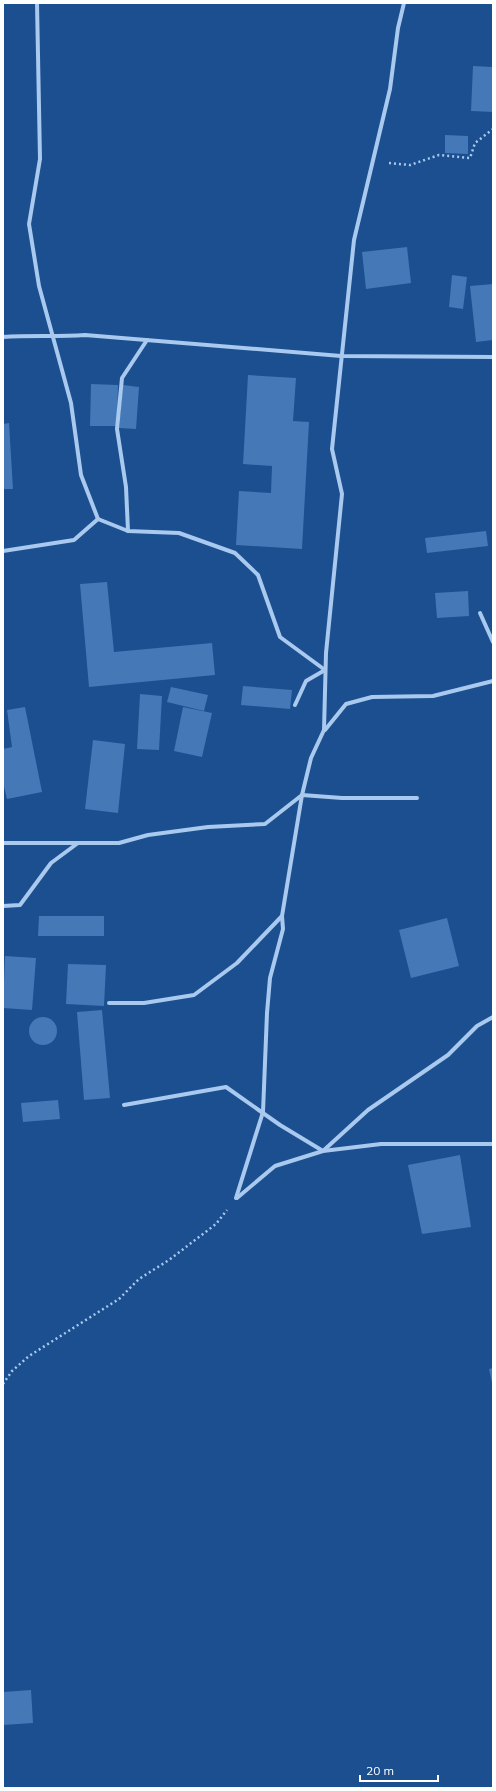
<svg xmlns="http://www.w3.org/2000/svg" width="496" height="1791" font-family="Mulish,sans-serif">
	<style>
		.building { fill: #4478b7 }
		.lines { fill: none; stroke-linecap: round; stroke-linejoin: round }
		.path { stroke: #a9c9ee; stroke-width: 2.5; stroke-dasharray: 2 3; stroke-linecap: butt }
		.street { stroke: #a9c9ee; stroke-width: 4 }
	</style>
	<rect width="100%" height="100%" fill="#1b4f8f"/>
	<g class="building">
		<path d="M473,66L493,67V112L471,111Z"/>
		<path d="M445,135L468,136V154L445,153Z"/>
		<path d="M407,247L411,283L366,289L362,252Z"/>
		<path d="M452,275L467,277L463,309L449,307Z"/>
		<path d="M493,284V340L476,342L470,286Z"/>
		<path d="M248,375L296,378L293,421L309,422L302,549L236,545L239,491L271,493L272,466L243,464Z"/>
		<path d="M91,384L118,385L117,426H90Z"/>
		<path d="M123,385L139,387L136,429L119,428Z"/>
		<path d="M9,423L13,489H3V424Z"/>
		<path d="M486,531L488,546L427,553L425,538Z"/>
		<path d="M107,582L114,652L212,643L215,675L89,687L80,584Z"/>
		<path d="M468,591L469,616L437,618L435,593Z"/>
		<path d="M243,686L292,690L290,709L241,705Z"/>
		<path d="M171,687L208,695L204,711L167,702Z"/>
		<path d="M140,694L162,696L159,750L137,749Z"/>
		<path d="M25,707L42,792L7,799L3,782V749L12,747L7,710Z"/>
		<path d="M183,707L212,713L202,757L174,751Z"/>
		<path d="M93,740L125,744L118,813L85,809Z"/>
		<path d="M39,916H104V936H38Z"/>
		<path d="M447,918L459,966L411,978L399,930Z"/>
		<path d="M5,956L36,958L32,1010L3,1008Z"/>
		<path d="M68,964L106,965L104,1006L66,1004Z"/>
		<path d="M102,1010L110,1098L84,1100L77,1012Z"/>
		<circle cx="43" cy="1031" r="14"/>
		<path d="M58,1100L60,1119L23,1122L21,1103Z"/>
		<path d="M460,1155L471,1227L422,1234L408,1165Z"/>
		<path d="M493,1368V1383H492L489,1369Z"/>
		<path d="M31,1690L33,1723L3,1725V1692Z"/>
	</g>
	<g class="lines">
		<g class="path">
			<path d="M389,163L410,165L439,155L470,158L475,143L493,129"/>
			<path d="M3,1384L12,1371L29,1356L119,1299L139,1279L169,1260L216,1224L227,1210"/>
		</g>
		<g class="street">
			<path d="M37,3L40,159L29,224L39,286L71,403L81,475L98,519L128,531L179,533L235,553L258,575L280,637L325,670L306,681L295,705"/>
			<path d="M3,337C30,335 58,337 85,335L341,356L493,357"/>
			<path d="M128,531L126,487L117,429L122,378L147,340"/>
			<path d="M3,551L74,540L98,519"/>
			<path d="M480,613L493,642"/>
			<path d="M325,730L346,704L372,697L433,696L493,681"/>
			<path d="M3,843H78"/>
			<path d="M3,906L20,905L51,863L78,843H119L148,835L208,827L265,824L302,795L342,798H417"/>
			<path d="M109,1003H144L194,995L237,963L282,916"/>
			<path d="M124,1105L226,1087L280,1125L323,1151L381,1144H493"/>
			<path d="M236,1198L263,1112L267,1013L270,978L283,929L282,916L302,795L311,758L324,730L326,653L342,494L332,449L354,240L390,89L398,28L404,3"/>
			<path d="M237,1198L275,1166L323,1151L368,1110L448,1055L477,1026L493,1017"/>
		</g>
	</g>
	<rect width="496" height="1791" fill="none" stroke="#ffffff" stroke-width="8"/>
	<path d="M360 1775v6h78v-6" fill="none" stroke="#ffffff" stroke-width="2"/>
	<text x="366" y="1775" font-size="12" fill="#ffffff" stroke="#1b4f8f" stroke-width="3" paint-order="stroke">20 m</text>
</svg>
